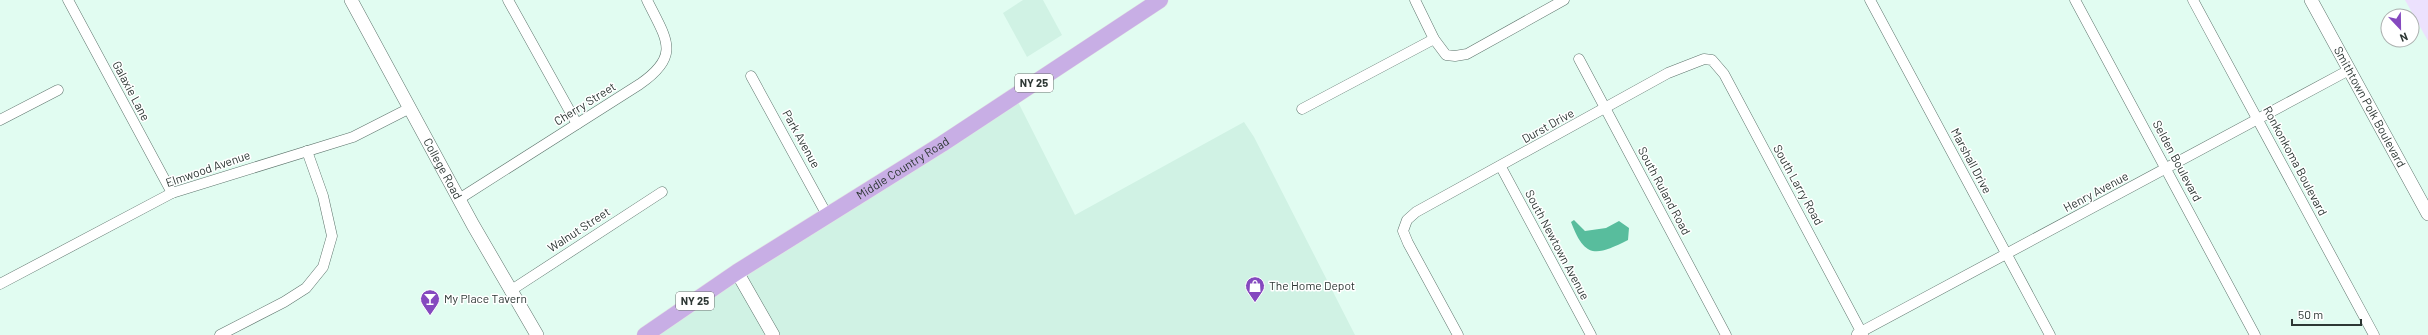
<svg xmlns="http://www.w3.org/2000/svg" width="2428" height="335" font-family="Barlow,sans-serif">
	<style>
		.built { fill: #d0f2e4 }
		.green { fill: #ece1fd }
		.water { fill: #58bd9d }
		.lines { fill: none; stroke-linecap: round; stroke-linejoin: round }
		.minor-casing { stroke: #5e756d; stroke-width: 11 }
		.tertiary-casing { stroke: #5e756d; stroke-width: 14 }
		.primary-casing { stroke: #e2e3e3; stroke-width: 17 }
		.minor { stroke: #fff; stroke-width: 10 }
		.tertiary { stroke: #fff; stroke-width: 13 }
		.primary { stroke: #c8aee5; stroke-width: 16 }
		.labels { text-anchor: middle; stroke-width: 3; stroke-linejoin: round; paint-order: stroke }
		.shield { fill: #fff; stroke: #6c7371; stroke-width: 1 }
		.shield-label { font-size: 11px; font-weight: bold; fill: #2d3734 }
		.street-label { font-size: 12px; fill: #2d3734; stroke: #fff }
		.poi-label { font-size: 12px; fill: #2d3734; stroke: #fff; text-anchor: start }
	</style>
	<rect width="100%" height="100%" fill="#e1fcf1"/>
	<g class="built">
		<path d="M1023,0H1043L1062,35L1027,57L1003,13Z"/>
		<path d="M1015,96L1075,215L1244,122L1254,137L1355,335H645Z"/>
	</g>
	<path class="green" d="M2405,0H2428V41Z"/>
	<path class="water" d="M1574,220L1585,231L1606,228L1619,221L1629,228L1628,240C1596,256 1585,259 1571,222Z"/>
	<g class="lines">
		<g class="minor-casing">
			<g id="minor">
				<path d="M68,0L172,193"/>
				<path d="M508,0L577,124"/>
				<path d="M1415,0L1434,39L1446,55L1455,56L1467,54L1564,0"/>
				<path d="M1870,0L2050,335"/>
				<path d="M2075,0L2255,335"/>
				<path d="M2193,0L2374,335"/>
				<path d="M1579,59L1726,335"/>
				<path d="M751,76L827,215"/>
				<path d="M1302,109L1434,39"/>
				<path d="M0,120L58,90"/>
				<path d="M1501,167L1591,335"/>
				<path d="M459,199L640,84C682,55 666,39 647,0"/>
				<path d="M0,284L172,193L353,137L410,108"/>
				<path d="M510,291L662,192"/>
				<path d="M1857,334L2349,70"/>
				<path d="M220,335L284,302L306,288L323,267L332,236L323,196L307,151"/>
				<path d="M1458,335L1408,243L1403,231L1407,220L1416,212L1668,73L1704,59L1712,60L1724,74L1863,335"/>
			</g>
		</g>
		<g class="tertiary-casing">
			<g id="tertiary">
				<path id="s1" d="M351,0L473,225L537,335"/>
				<path id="s2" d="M2311,0L2428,214"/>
				<path d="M737,272L773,335"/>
			</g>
		</g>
		<g class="primary-casing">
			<g id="primary">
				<path id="s3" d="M645,335L737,272L942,144L1160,0"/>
			</g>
		</g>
		<use href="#minor" class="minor"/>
		<use href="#tertiary" class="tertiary"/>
		<use href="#primary" class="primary"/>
	</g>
	<defs>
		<g id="shop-pin" transform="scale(1)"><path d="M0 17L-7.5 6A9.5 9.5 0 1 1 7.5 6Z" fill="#8549bf" stroke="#fff"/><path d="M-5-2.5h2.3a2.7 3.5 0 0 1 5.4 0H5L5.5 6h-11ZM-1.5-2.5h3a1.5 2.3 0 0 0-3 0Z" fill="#fff"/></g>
		<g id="bar-pin" transform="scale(1)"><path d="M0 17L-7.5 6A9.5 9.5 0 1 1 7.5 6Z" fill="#8549bf" stroke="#fff"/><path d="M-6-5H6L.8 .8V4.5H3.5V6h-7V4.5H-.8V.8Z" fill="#fff"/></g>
	</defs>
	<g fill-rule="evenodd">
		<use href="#shop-pin" x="1255" y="286"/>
		<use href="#bar-pin" x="430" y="299"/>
	</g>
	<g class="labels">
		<g class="shield">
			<rect x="1015" y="74" width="38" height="18" rx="3"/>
			<rect x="676" y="292" width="38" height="18" rx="3"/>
		</g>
		<g class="shield-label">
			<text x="1034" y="87">NY 25</text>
			<text x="695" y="305">NY 25</text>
		</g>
		<g class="street-label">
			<text transform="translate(131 91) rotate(62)" y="4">Galaxie Lane</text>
			<text transform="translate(585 104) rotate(-32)" y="4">Cherry Street</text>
			<text dy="4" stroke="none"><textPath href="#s2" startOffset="122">Smithtown Polk Boulevard</textPath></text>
			<text transform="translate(1548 126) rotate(-29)" y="4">Durst Drive</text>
			<text transform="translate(801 139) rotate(61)" y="4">Park Avenue</text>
			<text transform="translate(1971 161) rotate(62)" y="4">Marshall Drive</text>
			<text transform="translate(2177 161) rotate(62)" y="4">Selden Boulevard</text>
			<text transform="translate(2295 161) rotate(62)" y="4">Ronkonkoma Boulevard</text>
			<text dy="4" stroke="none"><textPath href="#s1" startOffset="192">College Road</textPath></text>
			<text dy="4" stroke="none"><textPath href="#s3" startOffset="307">Middle Country Road</textPath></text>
			<text transform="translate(208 169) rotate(-19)" y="4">Elmwood Avenue</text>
			<text transform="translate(1798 185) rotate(61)" y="4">South Larry Road</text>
			<text transform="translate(1664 191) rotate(62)" y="4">South Ruland Road</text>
			<text transform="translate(2096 192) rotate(-28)" y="4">Henry Avenue</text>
			<text transform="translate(579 230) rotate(-33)" y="4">Walnut Street</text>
			<text transform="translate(1557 245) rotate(62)" y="4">South Newtown Avenue</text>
		</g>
		<g class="poi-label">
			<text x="1269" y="290">The Home Depot</text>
			<text x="444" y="303">My Place Tavern</text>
		</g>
	</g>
	<g transform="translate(2400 28) rotate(158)"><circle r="19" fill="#ffffff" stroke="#abafae"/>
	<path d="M0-3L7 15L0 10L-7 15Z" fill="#8549bf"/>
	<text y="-6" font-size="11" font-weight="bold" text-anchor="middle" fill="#2d3734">N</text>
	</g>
	<path d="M2292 319v6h69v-6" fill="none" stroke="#2d3734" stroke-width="2"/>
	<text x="2298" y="319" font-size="12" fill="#2d3734" stroke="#ffffff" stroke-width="3" paint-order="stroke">50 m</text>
</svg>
